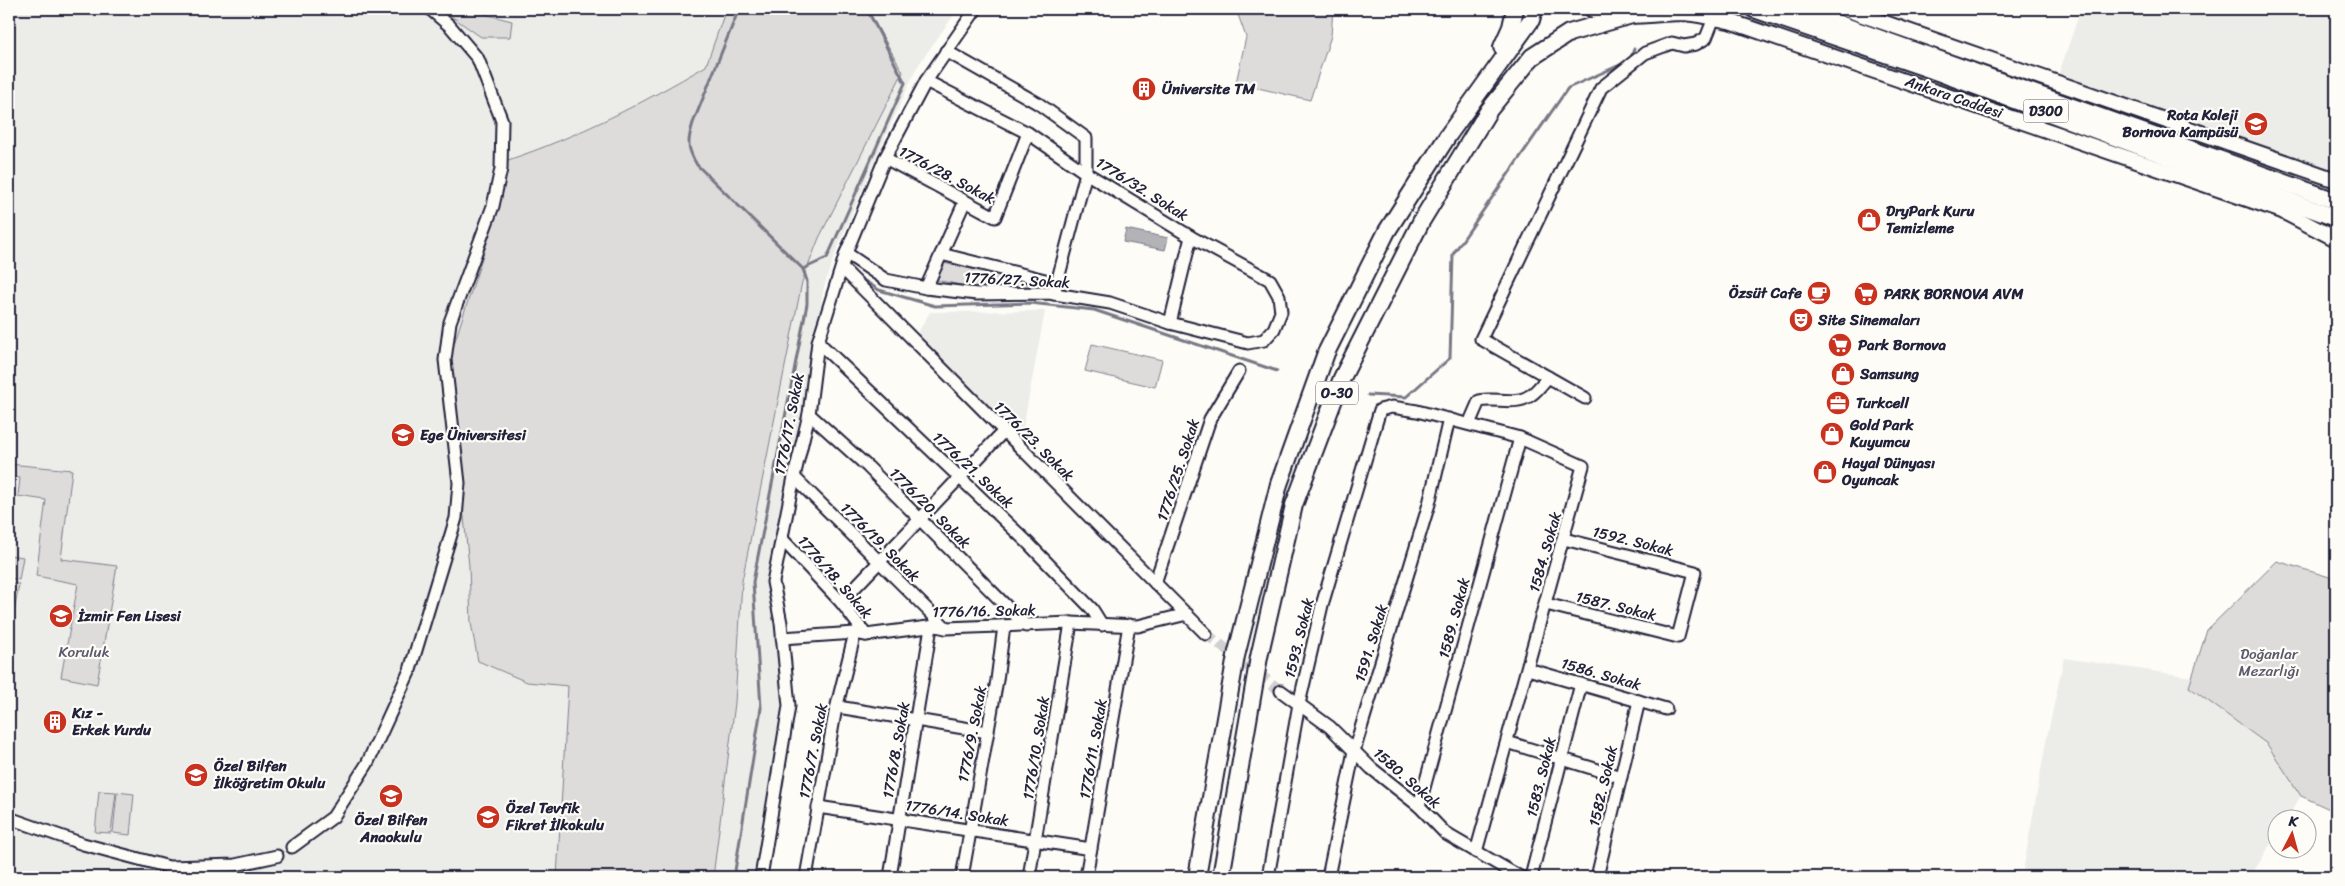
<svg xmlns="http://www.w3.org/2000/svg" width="2345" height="886" font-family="Sriracha,sans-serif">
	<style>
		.built { fill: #ecece9 }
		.green { fill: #dddcdb; stroke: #807f8b }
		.water { fill: #b2b2b7; stroke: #787885 }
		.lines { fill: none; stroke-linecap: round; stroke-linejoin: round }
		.stream { stroke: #787885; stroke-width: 3 }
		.minor-tunnel { stroke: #d1d0d1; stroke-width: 11; stroke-dasharray: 11 5.5; stroke-linecap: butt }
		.minor-casing { stroke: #22223b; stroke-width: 15 }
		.major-casing { stroke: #22223b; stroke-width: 18 }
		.highway-casing { stroke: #22223b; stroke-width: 20 }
		.minor { stroke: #fdfcf7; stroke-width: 11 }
		.major { stroke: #fdfcf7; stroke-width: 14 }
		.highway { stroke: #fdfcf7; stroke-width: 16 }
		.labels { text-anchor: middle; stroke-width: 4.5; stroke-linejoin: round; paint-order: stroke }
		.shield { fill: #fdfcf7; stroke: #646373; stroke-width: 1 }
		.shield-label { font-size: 14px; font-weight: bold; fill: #22223b }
		.poi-label { font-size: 15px; font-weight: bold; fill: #22223b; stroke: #fdfcf7; text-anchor: start }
		.street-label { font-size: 15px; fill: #22223b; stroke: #fdfcf7 }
		.park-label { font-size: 15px; fill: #5a5a6b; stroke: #fdfcf7 }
	</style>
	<rect width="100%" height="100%" fill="#fdfcf7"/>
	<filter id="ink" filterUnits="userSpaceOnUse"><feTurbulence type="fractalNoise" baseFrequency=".02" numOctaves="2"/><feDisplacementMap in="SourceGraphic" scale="10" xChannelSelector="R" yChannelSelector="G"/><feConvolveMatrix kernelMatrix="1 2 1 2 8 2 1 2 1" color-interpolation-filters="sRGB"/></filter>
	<g filter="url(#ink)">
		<g class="built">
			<path d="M9,9H958L917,67L877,155L835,254L824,287L769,583L784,709L756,877H9Z"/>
			<path d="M2081,9H2336V166L2333,179L2056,82Z"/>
			<path d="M1045,311L1021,438L917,334L930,312Z"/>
			<path d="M2064,658L2192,677L2189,687L2267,744L2301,796L2287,818H2278L2277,834L2250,877H2216L2183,870L2182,877H2048L2023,871L2046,742Z"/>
		</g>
		<g class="green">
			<path d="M441,9H464L512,21L510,37H481Z"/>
			<path d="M726,9H867L903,72L819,238L802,282L742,581L735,703L713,877H557L568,686L527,682L478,661L471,623L469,566L448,362L501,200L508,160C577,137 643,103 706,66Z"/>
			<path d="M1236,9H1333L1331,36L1310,100L1236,83L1246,37Z"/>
			<path d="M943,263L1047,285L981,289L936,280Z"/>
			<path d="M1092,344L1162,360L1155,387L1085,371Z"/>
			<path d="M9,464L72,470L61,559L117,566L97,684L61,677L78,584L36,576L46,500L18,496L20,478L9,476Z"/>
			<path d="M9,555L23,557L19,580L9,578Z"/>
			<path d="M2277,561L2336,579V812L2301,796L2267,744L2189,687L2207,630Z"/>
			<path d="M9,583L19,584L9,642Z"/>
			<path d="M99,791L116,792L111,833L95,832Z"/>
			<path d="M117,792L134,794L130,835L113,833Z"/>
		</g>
		<path class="water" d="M1126,229L1168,238L1165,250L1123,242Z"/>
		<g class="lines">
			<g class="stream">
				<path d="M1630,60L1634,49"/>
				<path d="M803,269L827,258L905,83L867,9"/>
				<path d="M857,276L879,290L935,306L1030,303L1094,310L1277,371"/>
				<path d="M1368,395L1406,397L1450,358L1453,254L1568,88L1622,64"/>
				<path d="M734,877L761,708L753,582L807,304V281L803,269L697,165C687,148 687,142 693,123L739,9"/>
			</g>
			<path class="minor-tunnel" d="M1206,634L1281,691"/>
			<g class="minor-casing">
				<g id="minor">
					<path d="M946,51L1039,104L1086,138V173L1054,294"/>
					<path d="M885,158L995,217L1028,133"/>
					<path d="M846,253L886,280L926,288L977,294L1049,293L1110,303L1170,323L1248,343L1264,340L1274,329L1281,312L1279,296L1270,280L1191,237L1086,173L1028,133L926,81"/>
					<path d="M941,254L1057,283"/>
					<path d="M842,268L1206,634"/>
					<path d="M926,288L965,201"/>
					<path d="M1170,323L1191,237"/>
					<path d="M818,342L1026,541L1092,609L1102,625"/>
					<path d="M1585,398L1481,339L1601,88L1645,53L1672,43L1684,46L1696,44L1706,38L1714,18"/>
					<path d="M809,414L868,467L1026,626"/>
					<path d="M1469,424L1479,401C1495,397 1516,406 1531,395C1537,391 1543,383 1548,377"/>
					<path d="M794,477L946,628"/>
					<path d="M782,539L841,602L866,635"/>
					<path d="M1155,583L1210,419L1239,371"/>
					<path d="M841,602L1003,432"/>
					<path d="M1546,604L1678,637L1695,572L1564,539"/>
					<path d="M782,638L855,633L866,635L936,626L946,628L1071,623L1138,626L1187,614"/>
					<path d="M1528,669L1666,709"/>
					<path d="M1281,691L1330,727L1371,768L1419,806L1446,834L1520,877"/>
					<path d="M838,707L988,732"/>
					<path d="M1507,742L1621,777"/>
					<path d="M1419,806L1520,438"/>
					<path d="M818,807L1091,849"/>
					<path d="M9,818L83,844L169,867L235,865L277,856"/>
					<path d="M292,847L333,817L367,764L410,670L456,518L459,483L445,360L450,322L493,206L501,169L502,121L478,59L450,26L430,9"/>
					<path d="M761,877L789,706L781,623L773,582L794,477L809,414L818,342L846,253L885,158L926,81L976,9"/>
					<path d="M806,877L835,713L855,633"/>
					<path d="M890,877L931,627"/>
					<path d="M962,877L997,680L1004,626"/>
					<path d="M1029,877L1071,623"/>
					<path d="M1086,877L1129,625"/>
					<path d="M1268,877L1299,704L1322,605L1380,410L1392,407L1417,411L1520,438L1583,466L1476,852"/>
					<path d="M1328,877L1354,751L1429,504L1449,419"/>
					<path d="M1531,877L1581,684"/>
					<path d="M1597,877L1639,701"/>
				</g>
			</g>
			<g class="major-casing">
				<g id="major">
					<path d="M1591,9C1617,21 1651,14 1679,13C1695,13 1713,18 1729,21L2282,211L2336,239"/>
					<path d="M1845,9L2336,180"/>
				</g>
			</g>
			<g class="highway-casing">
				<g id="highway">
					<path d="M1754,9L1932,70L2336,218"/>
					<path d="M1797,9L2336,201"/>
					<path d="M1502,47L1511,27L1515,9"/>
					<path d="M1197,877L1236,656L1279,484L1326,353L1387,231L1449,134L1531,20L1534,9"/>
					<path d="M1221,877L1259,657L1294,505L1342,378L1422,220L1489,110L1532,57L1569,33L1632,15"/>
				</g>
			</g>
			<use href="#minor" class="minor"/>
			<use href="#major" class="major"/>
			<use href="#highway" class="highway"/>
		</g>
	</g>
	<defs>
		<g id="building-disc" transform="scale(1.25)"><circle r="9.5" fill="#c8321e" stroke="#fdfcf7"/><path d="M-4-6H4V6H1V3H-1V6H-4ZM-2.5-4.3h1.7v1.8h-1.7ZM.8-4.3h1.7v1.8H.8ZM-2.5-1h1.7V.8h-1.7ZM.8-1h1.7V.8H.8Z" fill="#fff"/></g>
		<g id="school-disc" transform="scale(1.25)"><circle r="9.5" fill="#c8321e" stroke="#fdfcf7"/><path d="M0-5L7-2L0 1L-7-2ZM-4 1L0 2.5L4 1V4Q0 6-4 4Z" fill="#fff"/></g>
		<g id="shop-disc" transform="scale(1.25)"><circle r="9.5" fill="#c8321e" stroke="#fdfcf7"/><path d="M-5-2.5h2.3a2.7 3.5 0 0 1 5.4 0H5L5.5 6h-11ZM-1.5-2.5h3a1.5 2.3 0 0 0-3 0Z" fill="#fff"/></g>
		<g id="cafe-disc" transform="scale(1.25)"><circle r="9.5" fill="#c8321e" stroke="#fdfcf7"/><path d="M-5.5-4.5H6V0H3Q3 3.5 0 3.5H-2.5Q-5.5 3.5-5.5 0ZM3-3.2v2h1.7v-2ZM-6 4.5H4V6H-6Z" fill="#fff"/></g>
		<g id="supermarket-disc" transform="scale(1.25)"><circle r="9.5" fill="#c8321e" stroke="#fdfcf7"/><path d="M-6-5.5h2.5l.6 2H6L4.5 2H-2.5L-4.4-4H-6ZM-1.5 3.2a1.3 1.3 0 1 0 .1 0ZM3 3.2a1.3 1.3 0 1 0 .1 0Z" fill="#fff"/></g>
		<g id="theatre-disc" transform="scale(1.25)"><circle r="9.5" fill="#c8321e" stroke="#fdfcf7"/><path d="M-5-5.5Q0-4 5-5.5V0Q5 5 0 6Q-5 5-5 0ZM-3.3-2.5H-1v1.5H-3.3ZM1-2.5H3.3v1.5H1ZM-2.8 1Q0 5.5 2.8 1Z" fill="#fff"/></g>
		<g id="office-disc" transform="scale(1.25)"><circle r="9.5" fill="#c8321e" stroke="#fdfcf7"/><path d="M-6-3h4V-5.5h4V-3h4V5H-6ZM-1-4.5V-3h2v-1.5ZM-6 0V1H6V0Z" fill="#fff"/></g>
		<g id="university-disc" transform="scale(1.25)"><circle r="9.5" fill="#c8321e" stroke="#fdfcf7"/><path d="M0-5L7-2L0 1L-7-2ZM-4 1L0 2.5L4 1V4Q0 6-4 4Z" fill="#fff"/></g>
	</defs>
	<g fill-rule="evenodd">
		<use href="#building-disc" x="1144" y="89"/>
		<use href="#school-disc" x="2256" y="124"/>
		<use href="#shop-disc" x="1869" y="220"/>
		<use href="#cafe-disc" x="1819" y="293"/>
		<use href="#supermarket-disc" x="1866" y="294"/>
		<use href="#theatre-disc" x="1801" y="320"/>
		<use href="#supermarket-disc" x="1840" y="345"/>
		<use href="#shop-disc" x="1843" y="374"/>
		<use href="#office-disc" x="1838" y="403"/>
		<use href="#shop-disc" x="1832" y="434"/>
		<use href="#university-disc" x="403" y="435"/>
		<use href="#shop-disc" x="1825" y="472"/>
		<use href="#school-disc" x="61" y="616"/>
		<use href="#building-disc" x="55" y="722"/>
		<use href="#school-disc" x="196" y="775"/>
		<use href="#school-disc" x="391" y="796"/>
		<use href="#school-disc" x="488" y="817"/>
	</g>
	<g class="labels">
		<g class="shield">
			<rect x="2023.5" y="99.5" width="45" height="23" rx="4"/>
			<rect x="1316" y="381.5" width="42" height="23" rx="4"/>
		</g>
		<g class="shield-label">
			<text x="2046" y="116">D300</text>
			<text x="1337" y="398">O-30</text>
		</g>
		<g class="poi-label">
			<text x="1162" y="94">Üniversite TM</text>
			<text x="2238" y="120" text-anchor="end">Rota Koleji<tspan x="2238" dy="17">Bornova Kampüsü</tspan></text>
			<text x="1886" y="216">DryPark Kuru<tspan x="1886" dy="17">Temizleme</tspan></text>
			<text x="1802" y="298" text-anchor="end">Özsüt Cafe</text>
			<text x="1884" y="299">PARK BORNOVA AVM</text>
			<text x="1818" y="325">Site Sinemaları</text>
			<text x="1858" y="350">Park Bornova</text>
			<text x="1860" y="379">Samsung</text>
			<text x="1856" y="408">Turkcell</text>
			<text x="1850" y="430">Gold Park<tspan x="1850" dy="17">Kuyumcu</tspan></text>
			<text x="420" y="440">Ege Üniversitesi</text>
			<text x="1842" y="468">Hayal Dünyası<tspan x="1842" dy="17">Oyuncak</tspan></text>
			<text x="78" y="621">İzmir Fen Lisesi</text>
			<text x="72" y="718">Kız -<tspan x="72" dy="17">Erkek Yurdu</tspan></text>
			<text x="214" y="771">Özel Bilfen<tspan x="214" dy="17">İlköğretim Okulu</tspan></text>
			<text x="506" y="813">Özel Tevfik<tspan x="506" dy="17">Fikret İlkokulu</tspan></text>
			<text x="391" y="825" text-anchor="middle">Özel Bilfen<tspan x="391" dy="17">Anaokulu</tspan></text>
		</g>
		<g class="street-label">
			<text transform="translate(1954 97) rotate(19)" y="5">Ankara Caddesi</text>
			<text transform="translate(947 175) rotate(28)" y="5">1776/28. Sokak</text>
			<text transform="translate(1142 189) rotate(32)" y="5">1776/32. Sokak</text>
			<text transform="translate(1017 280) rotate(3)" y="5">1776/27. Sokak</text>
			<text transform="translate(789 424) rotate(-79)" y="5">1776/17. Sokak</text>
			<text transform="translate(1034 441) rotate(45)" y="5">1776/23. Sokak</text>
			<text transform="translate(973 470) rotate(43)" y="5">1776/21. Sokak</text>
			<text transform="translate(1178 470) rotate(-72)" y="5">1776/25. Sokak</text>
			<text transform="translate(930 508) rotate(45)" y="5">1776/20. Sokak</text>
			<text transform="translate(1633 541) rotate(14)" y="5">1592. Sokak</text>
			<text transform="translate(880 542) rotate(45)" y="5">1776/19. Sokak</text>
			<text transform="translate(1545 552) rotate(-74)" y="5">1584. Sokak</text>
			<text transform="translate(835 577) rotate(49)" y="5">1776/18. Sokak</text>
			<text transform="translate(1616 606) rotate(14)" y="5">1587. Sokak</text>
			<text transform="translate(984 611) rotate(-1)" y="5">1776/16. Sokak</text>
			<text transform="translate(1454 618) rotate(-75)" y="5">1589. Sokak</text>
			<text transform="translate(1299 638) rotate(-76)" y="5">1593. Sokak</text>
			<text transform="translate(1371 643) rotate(-73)" y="5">1591. Sokak</text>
			<text transform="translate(1601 674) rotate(16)" y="5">1586. Sokak</text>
			<text transform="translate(972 734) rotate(-79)" y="5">1776/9. Sokak</text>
			<text transform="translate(1036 748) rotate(-81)" y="5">1776/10. Sokak</text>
			<text transform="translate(1093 749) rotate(-80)" y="5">1776/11. Sokak</text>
			<text transform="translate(896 750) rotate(-80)" y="5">1776/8. Sokak</text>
			<text transform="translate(813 751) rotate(-79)" y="5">1776/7. Sokak</text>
			<text transform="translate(1541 777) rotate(-76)" y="5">1583. Sokak</text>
			<text transform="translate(1407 778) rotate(41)" y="5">1580. Sokak</text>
			<text transform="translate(1603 786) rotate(-77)" y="5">1582. Sokak</text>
			<text transform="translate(957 813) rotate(9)" y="5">1776/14. Sokak</text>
		</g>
		<g class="park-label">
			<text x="84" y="657">Koruluk</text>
			<text x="2269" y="659">Doğanlar<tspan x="2269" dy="17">Mezarlığı</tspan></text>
		</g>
	</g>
	<rect width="2345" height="886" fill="none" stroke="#fdfcf7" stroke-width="30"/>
	<rect x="15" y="15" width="2315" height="856" fill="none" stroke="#22223b" stroke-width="2" filter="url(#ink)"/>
	<g transform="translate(2292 834) rotate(6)"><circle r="24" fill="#fdfcf7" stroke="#a5a5ac"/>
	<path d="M0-4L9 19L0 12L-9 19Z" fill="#c8321e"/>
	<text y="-8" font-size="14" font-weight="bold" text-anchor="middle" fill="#22223b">K</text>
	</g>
</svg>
